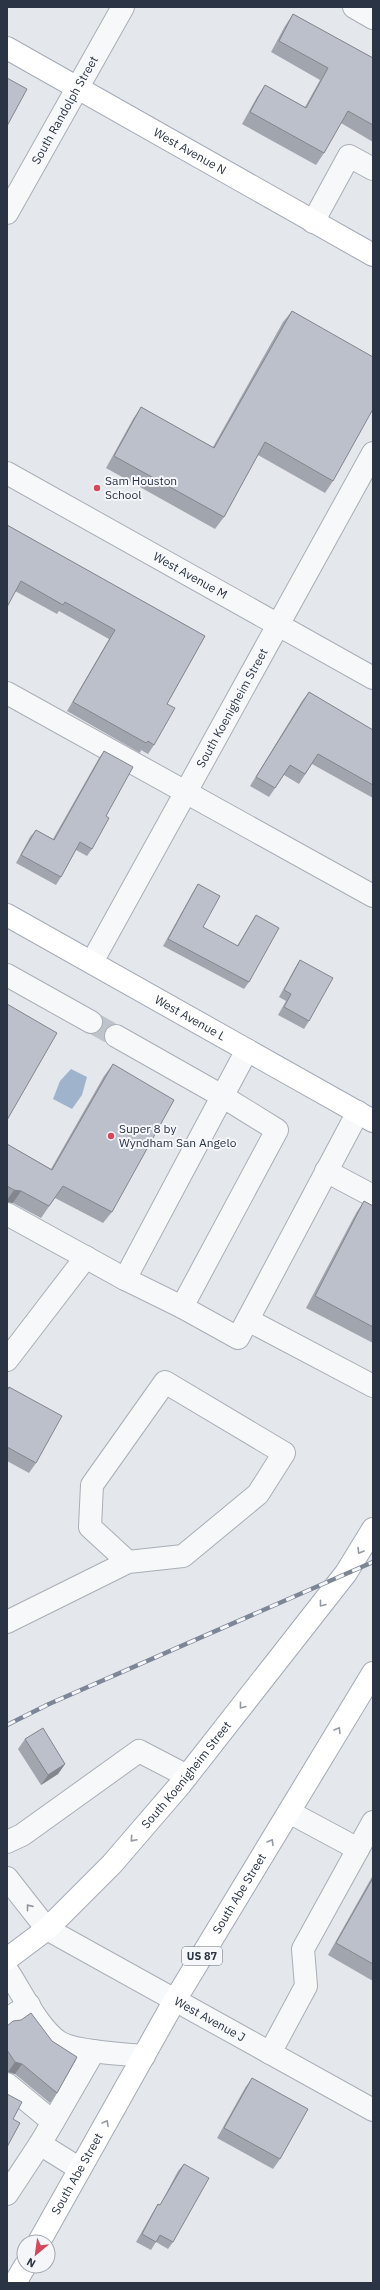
<svg xmlns="http://www.w3.org/2000/svg" width="380" height="2290" font-family="'IBM Plex Sans',sans-serif">
	<style>
		.water { fill: #9fb4cc }
		.lines { fill: none; stroke-linecap: round; stroke-linejoin: round }
		.minor-tunnel { stroke: #bfc3cb; stroke-width: 22; stroke-dasharray: 22 11; stroke-linecap: butt }
		.minor-casing { stroke: #a9aeb7; stroke-width: 24 }
		.major-casing { stroke: #a3abb8; stroke-width: 24 }
		.minor { stroke: #f7f8fa; stroke-width: 22 }
		.major { stroke: #fff; stroke-width: 22 }
		.rail-casing { stroke: #7d8696; stroke-width: 4.5 }
		.rail { stroke: #f4f6f9; stroke-width: 3; stroke-dasharray: 9; stroke-linecap: butt }
		.wall { fill: #a1a5ae }
		.shaded-wall { fill: #83868d }
		.building { fill: #bbc0ca; stroke: #83868d }
		.oneway { stroke: #959aa2 }
		.oneway2 { stroke: #9196a0 }
		.poi-dot { fill: #d1495b; stroke: #f4f6f9; stroke-width: 1.5 }
		.labels { text-anchor: middle; stroke-width: 4; stroke-linejoin: round; paint-order: stroke }
		.shield { fill: #f4f6f9; stroke: #676e7b; stroke-width: 1 }
		.shield-label { font-size: 11px; font-weight: bold; fill: #2b3445 }
		.street-label { font-size: 12px; fill: #2b3445; stroke: #f4f6f9 }
		.poi-label { font-size: 12px; fill: #2b3445; stroke: #f4f6f9; text-anchor: start }
	</style>
	<rect width="100%" height="100%" fill="#e4e7ec"/>
	<path class="water" d="M71,1069L87,1077L82,1095L72,1109L53,1099L60,1081Z"/>
	<g class="lines">
		<path class="minor-tunnel" d="M91,1022L116,1036"/>
		<g class="minor-casing">
			<g id="minor">
				<path d="M354,7L373,18"/>
				<path id="s1" d="M7,213L123,7"/>
				<path d="M313,222L349,156L373,169"/>
				<path id="s2" d="M7,473L373,678"/>
				<path d="M7,693L373,896"/>
				<path id="s3" d="M92,962L373,453"/>
				<path d="M7,975L91,1022"/>
				<path d="M116,1036L222,1096L277,1130L182,1307L125,1279"/>
				<path d="M326,1171L373,1196"/>
				<path d="M7,1214L125,1279L247,1050"/>
				<path d="M182,1307L238,1338L358,1112"/>
				<path d="M248,1320L373,1386"/>
				<path d="M7,1360L86,1257"/>
				<path d="M7,1622L128,1562L183,1556L258,1494L284,1453L165,1382L92,1485L90,1527L128,1562"/>
				<path d="M289,1812L358,1849"/>
				<path d="M7,1842L22,1835L139,1751L187,1776"/>
				<path id="s4" d="M7,1878L47,1929L373,2110"/>
				<path d="M7,1970C21,1991 38,2028 59,2042C74,2052 124,2054 144,2056"/>
				<path d="M7,2019L29,2005"/>
				<path d="M270,2053L306,1986L303,1949L373,1822"/>
				<path d="M7,2084L53,2122L40,2144"/>
				<path d="M53,2122L94,2051"/>
				<path d="M7,2194L40,2144L80,2169"/>
			</g>
		</g>
		<g class="major-casing">
			<g id="major">
				<path id="s5" d="M7,48L373,255"/>
				<path id="s6" d="M7,915L373,1121"/>
				<path id="s7" d="M7,1959L47,1929L112,1864L180,1785L346,1573L373,1529"/>
				<path id="s8" d="M39,2242L175,2000L373,1673"/>
				<path d="M15,2283L25,2266"/>
			</g>
		</g>
		<use href="#minor" class="minor"/>
		<use href="#major" class="major"/>
		<g class="rail-casing">
			<path id="rail" d="M7,1725L49,1704L373,1562"/>
		</g>
		<use href="#rail" class="rail"/>
	</g>
	<g class="wall">
		<path d="M293,14L373,58V142L341,123L324,153L316,165L242,124L257,97L265,85L305,107L320,80L271,52L285,26Z"/>
		<path d="M292,311L333,481L325,493L258,455L224,517L215,529L106,468L133,419L141,407L213,447L283,322Z"/>
		<path d="M7,525L205,636L167,704L154,745L148,754L141,750L140,753L67,711L109,639L59,611L57,614L15,591Z"/>
		<path d="M309,692L373,730V798L312,764L299,784L284,775L269,797L250,786L302,701Z"/>
		<path d="M104,751L106,816L92,849L87,856L76,850L61,877L56,885L16,863L30,837L36,830L53,839L99,758Z"/>
		<path d="M198,884L203,927L237,946L251,923L256,915L249,982L244,989L163,946L193,892Z"/>
		<path d="M300,960L309,1021L304,1029L278,1015L286,1001L279,997L295,968Z"/>
		<path d="M113,1064L112,1212L103,1223L55,1198L41,1218L13,1203L7,1202V1144L51,1169L104,1076Z"/>
		<path d="M364,1201L373,1206V1343L306,1308L356,1213Z"/>
		<path d="M9,1387L36,1463L29,1473L7,1461V1390Z"/>
		<path d="M25,1739L65,1764L58,1774L41,1785L18,1749Z"/>
		<path d="M373,1875V1981L328,1955Z"/>
		<path d="M7,2026L57,2093L50,2103L15,2074L8,2072L7,2070Z"/>
		<path d="M252,2078L280,2159L273,2169L217,2138L245,2088Z"/>
		<path d="M184,2164L173,2242L168,2249L156,2242L151,2250L136,2242L153,2212L158,2204L160,2205L178,2171Z"/>
	</g>
	<g class="shaded-wall">
		<path d="M14,1190L21,1191L13,1203L7,1202V1200Z"/>
		<path d="M65,1764L58,1774L41,1785L48,1775Z"/>
		<path d="M15,2062L22,2064L15,2074L8,2072Z"/>
	</g>
	<g class="building">
		<path d="M293,14L373,58V125L348,111L324,153L250,112L265,85L306,108L328,68L279,41Z"/>
		<path d="M7,78L27,89L7,126Z"/>
		<path d="M292,311L373,357V409L333,481L265,442L224,517L114,456L141,407L214,448Z"/>
		<path d="M7,525L205,636L167,704L175,708L154,745L148,741L146,743L73,702L115,630L65,602L63,605L21,581L7,607Z"/>
		<path d="M309,692L373,730V785L318,754L305,774L290,765L275,788L256,777Z"/>
		<path d="M104,751L133,767L106,816L109,818L92,849L80,842L61,877L21,855L36,830L54,840Z"/>
		<path d="M198,884L220,896L203,927L238,946L256,915L279,928L249,982L168,939Z"/>
		<path d="M300,960L333,978L309,1021L284,1007L291,994L284,990Z"/>
		<path d="M7,1004L57,1033L7,1120Z"/>
		<path d="M113,1064L174,1100L112,1212L63,1186L49,1206L21,1191L14,1190L7,1186V1144L52,1170Z"/>
		<path d="M364,1201L373,1206V1327L315,1296Z"/>
		<path d="M9,1387L62,1416L36,1463L7,1447V1391Z"/>
		<path d="M43,1728L65,1764L48,1775L25,1739Z"/>
		<path d="M373,1878V1964L336,1943Z"/>
		<path d="M31,2013L52,2041L77,2057L57,2093L22,2064L15,2062L7,2050V2026L13,2021L21,2020Z"/>
		<path d="M252,2078L308,2109L280,2159L224,2128Z"/>
		<path d="M7,2094L22,2102L13,2119L20,2123L7,2147Z"/>
		<path d="M184,2164L209,2178L173,2242L160,2235L156,2242L142,2234L158,2204L160,2205Z"/>
	</g>
	<defs><path id="oneway-chevron" d="M-2-3.5L2.5 0L-2 3.5" fill="none" stroke-width="1.6" stroke-linecap="round" stroke-linejoin="round"/></defs>
	<g class="oneway">
		<use href="#oneway-chevron" transform="translate(360 1551) rotate(121)"/>
		<use href="#oneway-chevron" transform="translate(322 1604) rotate(128)"/>
		<use href="#oneway-chevron" transform="translate(242 1706) rotate(128)"/>
		<use href="#oneway-chevron" transform="translate(338 1730) rotate(-59)"/>
		<use href="#oneway-chevron" transform="translate(133 1839) rotate(131)"/>
		<use href="#oneway-chevron" transform="translate(271 1842) rotate(-59)"/>
		<use href="#oneway-chevron" transform="translate(106 2123) rotate(-61)"/>
	</g>
	<use class="oneway2" href="#oneway-chevron" transform="translate(29 1907) rotate(-129)"/>
	<g class="poi-dot">
		<circle cx="97" cy="488" r="4"/>
		<circle cx="111" cy="1136" r="4"/>
	</g>
	<g class="labels">
		<rect class="shield" x="182" y="1947" width="40" height="18" rx="3"/>
		<g class="shield-label">
			<text x="202" y="1960">US 87</text>
		</g>
		<g class="street-label">
			<text dy="4" stroke="none"><textPath href="#s1" startOffset="118">South Randolph Street</textPath></text>
			<text dy="4" stroke="none"><textPath href="#s5" startOffset="210">West Avenue N</textPath></text>
			<text dy="4" stroke="none"><textPath href="#s2" startOffset="210">West Avenue M</textPath></text>
			<text dy="4" stroke="none"><textPath href="#s3" startOffset="290">South Koenigheim Street</textPath></text>
			<text dy="4" stroke="none"><textPath href="#s6" startOffset="210">West Avenue L</textPath></text>
			<text dy="4" stroke="none"><textPath href="#s7" startOffset="258">South Koenigheim Street</textPath></text>
			<text dy="4" stroke="none"><textPath href="#s8" startOffset="402">South Abe Street</textPath></text>
			<text dy="4" stroke="none"><textPath href="#s4" startOffset="251">West Avenue J</textPath></text>
			<text dy="4" stroke="none"><textPath href="#s8" startOffset="78">South Abe Street</textPath></text>
		</g>
		<g class="poi-label">
			<text x="105" y="485">Sam Houston<tspan x="105" dy="14">School</tspan></text>
			<text x="119" y="1133">Super 8 by<tspan x="119" dy="14">Wyndham San Angelo</tspan></text>
		</g>
	</g>
	<rect width="380" height="2290" fill="none" stroke="#2b3445" stroke-width="16"/>
	<g transform="translate(36 2254) rotate(209)"><circle r="19" fill="#f4f6f9" stroke="#a4a8b1"/>
	<path d="M0-3L7 15L0 10L-7 15Z" fill="#d1495b"/>
	<text y="-6" font-size="11" font-weight="bold" text-anchor="middle" fill="#2b3445">N</text>
	</g>
</svg>
